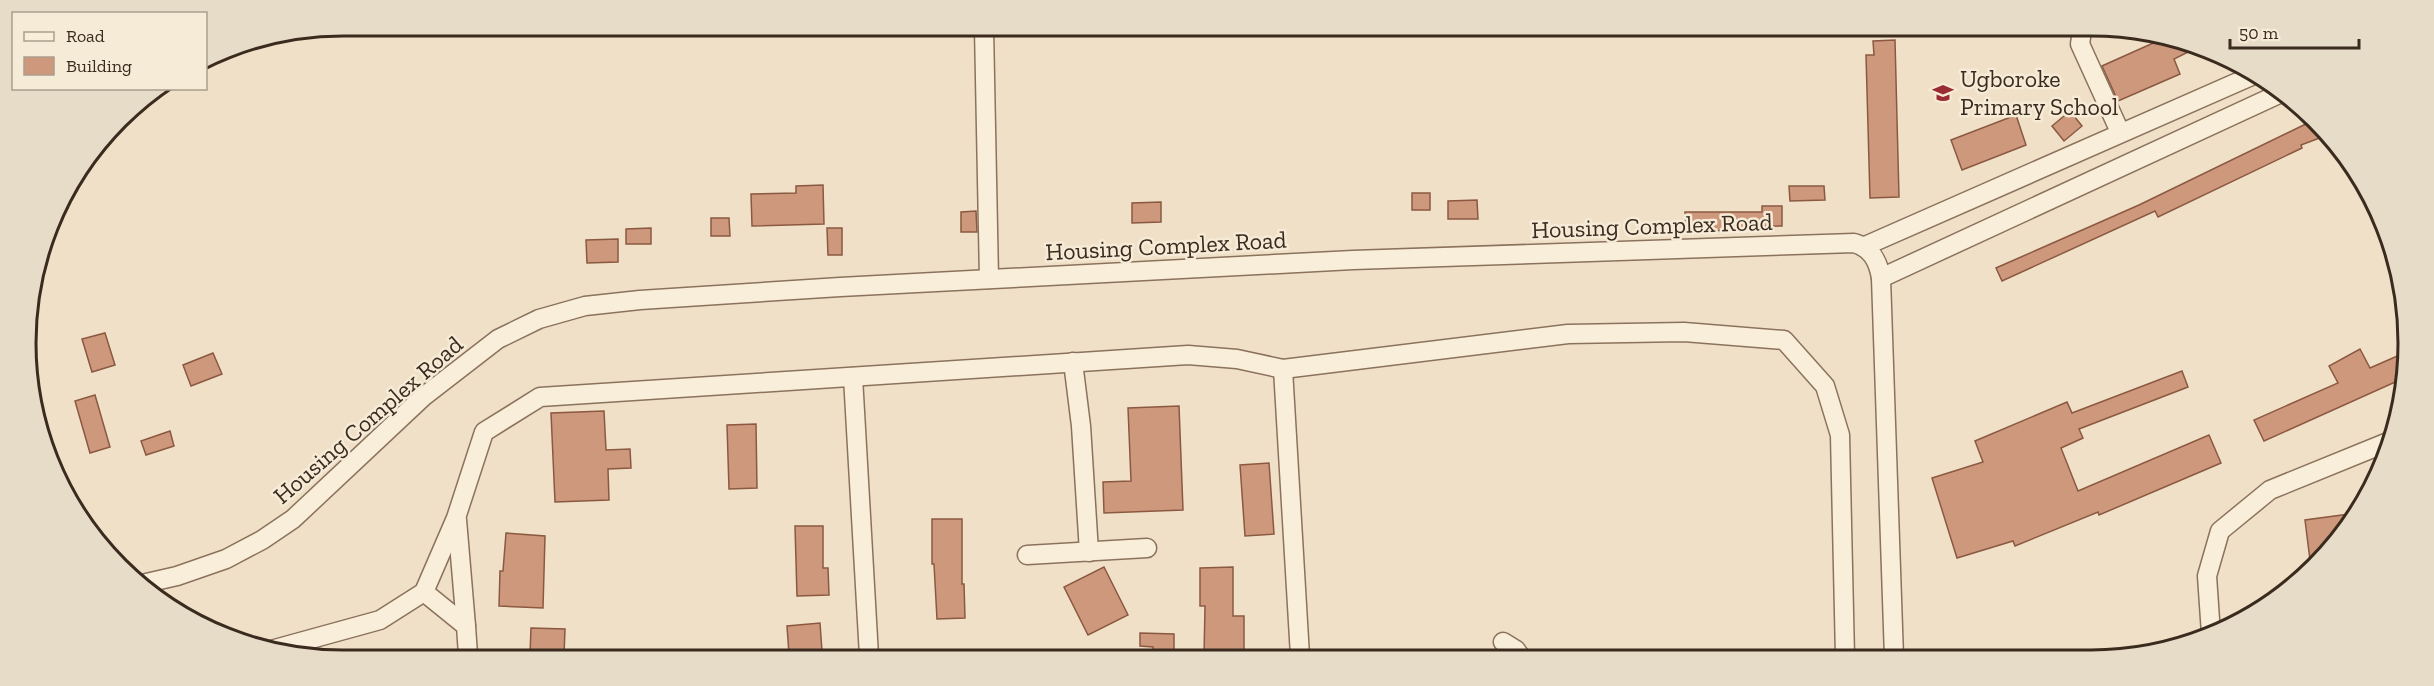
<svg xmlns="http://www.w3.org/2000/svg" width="2434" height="686" font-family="'Zilla Slab',serif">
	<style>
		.building { fill: #ce987c; stroke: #8b5941; stroke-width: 1.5 }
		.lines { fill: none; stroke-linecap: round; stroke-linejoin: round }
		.minor-casing { stroke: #8b725c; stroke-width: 21 }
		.minor { stroke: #f9eeda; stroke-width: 18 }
		.labels { text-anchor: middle; stroke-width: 5; stroke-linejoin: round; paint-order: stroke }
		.poi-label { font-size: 24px; fill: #3b2b1f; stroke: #f6ebd6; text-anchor: start }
		.street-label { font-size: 24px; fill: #3b2b1f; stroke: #f6ebd6 }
		.rim { fill: none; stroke: #3b2b1f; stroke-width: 3 }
	</style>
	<rect width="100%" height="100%" fill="#efe0c7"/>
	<g class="building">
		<path d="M2160,35L2194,49L2174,59L2180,74L2118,101L2102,66L2160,40Z"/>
		<path d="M1895,40L1899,197L1870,198L1866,55H1874L1873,41Z"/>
		<path d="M2070,111L2082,126L2064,141L2052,126Z"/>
		<path d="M2016,115L2026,145L1962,170L1951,140Z"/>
		<path d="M2310,122L2325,136L2301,145L2302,148L2158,217L2155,211L2002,281L1996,268L2139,205Z"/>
		<path d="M823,185L824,224L752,226L751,194L796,193V186Z"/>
		<path d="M1789,186H1824L1825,200L1790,201Z"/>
		<rect x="1412" y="193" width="18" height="17"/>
		<path d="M1477,200L1478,219H1448V201Z"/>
		<path d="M1161,202V222L1132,223V203Z"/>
		<path d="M1762,206H1782V226L1744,227V231L1686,230L1685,212H1762Z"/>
		<path d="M976,211L977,232H961V212Z"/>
		<path d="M711,218H729L730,236H711Z"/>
		<path d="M651,228V244H626V229Z"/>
		<path d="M827,228H842V255H828Z"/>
		<path d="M618,239V262L587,263L586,240Z"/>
		<path d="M105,333L115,365L92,372L82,339Z"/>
		<path d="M2360,349L2370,368L2402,354V379L2264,441L2254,420L2338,383L2329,366Z"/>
		<path d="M213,353L222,374L191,386L183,365Z"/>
		<path d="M2182,371L2188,387L2079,429L2083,438L2061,448L2078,491L2209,435L2221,463L2099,515L2098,512L2015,546L2013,541L1957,558L1932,478L1983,462L1975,441L2067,402L2072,413Z"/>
		<path d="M95,395L110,447L90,453L75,401Z"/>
		<path d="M1179,406L1183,510L1104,513L1103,482L1131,481L1128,408Z"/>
		<path d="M604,411L606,450L630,449L631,468L608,469L609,500L555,502L551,413Z"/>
		<path d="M756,424L757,488L729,489L727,425Z"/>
		<path d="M170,431L174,446L146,455L141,441Z"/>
		<path d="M1269,463L1274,534L1245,536L1240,465Z"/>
		<path d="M2357,513L2311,568L2305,520Z"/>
		<path d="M932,519H962V584H964L965,618L937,619L934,564H932Z"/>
		<path d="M795,526H823V568H828L829,595L797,596Z"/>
		<path d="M506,533L545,536L543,608L499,606L500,571H503Z"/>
		<path d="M1104,567L1128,615L1088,635L1064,587Z"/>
		<path d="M1233,567V616H1244V656H1204L1205,606H1200V568Z"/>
		<path d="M820,623L822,651L789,654L787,626Z"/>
		<path d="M531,628L565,629L564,655H530Z"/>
		<path d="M1140,633L1174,634V656H1153V647L1140,646Z"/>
	</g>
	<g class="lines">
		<g class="minor-casing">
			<g id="minor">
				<path d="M984,28L989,279"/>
				<path d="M2082,31L2080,44L2120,132"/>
				<path d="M1865,246L2256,74"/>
				<path d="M1881,278L2281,93"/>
				<path d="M1073,362L1081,426L1089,552"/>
				<path d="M1283,369L1300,656"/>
				<path d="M853,377L869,656"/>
				<path d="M457,520L466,626"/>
				<path d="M1027,555L1147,548"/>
				<path d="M142,584L177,576L226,559L262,540L293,519L423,397L498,339L539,319L585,306L640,300L840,287L1353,260L1854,243C1871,248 1878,260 1881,278L1894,657"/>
				<path d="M424,592L466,626L468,655"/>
				<path d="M2211,634L2207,576L2220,531L2270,490L2388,442"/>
				<path d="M1503,642L1516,650L1521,657"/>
				<path d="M271,650L380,620L424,592L456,518L484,432L540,397L1188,355L1237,359L1283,369L1568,334L1684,332L1784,340L1825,386L1840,435L1845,657"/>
			</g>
		</g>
		<use href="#minor" class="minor"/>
	</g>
	<defs>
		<g id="school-bare" transform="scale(1.62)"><path d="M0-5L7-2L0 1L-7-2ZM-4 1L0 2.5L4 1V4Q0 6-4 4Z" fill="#9b2b33" stroke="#f6ebd6" stroke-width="2.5" paint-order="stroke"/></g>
	</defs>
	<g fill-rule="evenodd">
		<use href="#school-bare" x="1943" y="93"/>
	</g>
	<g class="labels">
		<g class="poi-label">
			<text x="1960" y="87">Ugboroke<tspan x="1960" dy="28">Primary School</tspan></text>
		</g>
		<g class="street-label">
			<text transform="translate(1652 226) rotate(-2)" y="8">Housing Complex Road</text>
			<text transform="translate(1166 246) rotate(-3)" y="8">Housing Complex Road</text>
			<text transform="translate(368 420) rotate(-41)" y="8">Housing Complex Road</text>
		</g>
	</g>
	<path d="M0 0H2434V686H0ZM343 36H2091A307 307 0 0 1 2398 343V343A307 307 0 0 1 2091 650H343A307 307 0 0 1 36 343V343A307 307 0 0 1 343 36Z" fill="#e7dcc7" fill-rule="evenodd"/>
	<path class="rim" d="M343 36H2091A307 307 0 0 1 2398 343V343A307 307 0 0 1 2091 650H343A307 307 0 0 1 36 343V343A307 307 0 0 1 343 36Z"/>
	<rect x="12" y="12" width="195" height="78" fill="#f6ebd6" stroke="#ab9e8d" stroke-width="1.5"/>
	<rect x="24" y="32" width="30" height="9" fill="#f9eeda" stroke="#ab9e8d" stroke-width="1.5"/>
	<text x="66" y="42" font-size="18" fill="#3b2b1f">Road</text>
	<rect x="24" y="57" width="30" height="18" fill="#ce987c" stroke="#ab9e8d" stroke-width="1.5"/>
	<text x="66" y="72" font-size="18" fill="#3b2b1f">Building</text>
	<path d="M2230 39v9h129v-9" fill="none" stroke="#3b2b1f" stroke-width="3"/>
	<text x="2239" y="39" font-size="18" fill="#3b2b1f" stroke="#f6ebd6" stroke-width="4.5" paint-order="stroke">50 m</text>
</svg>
